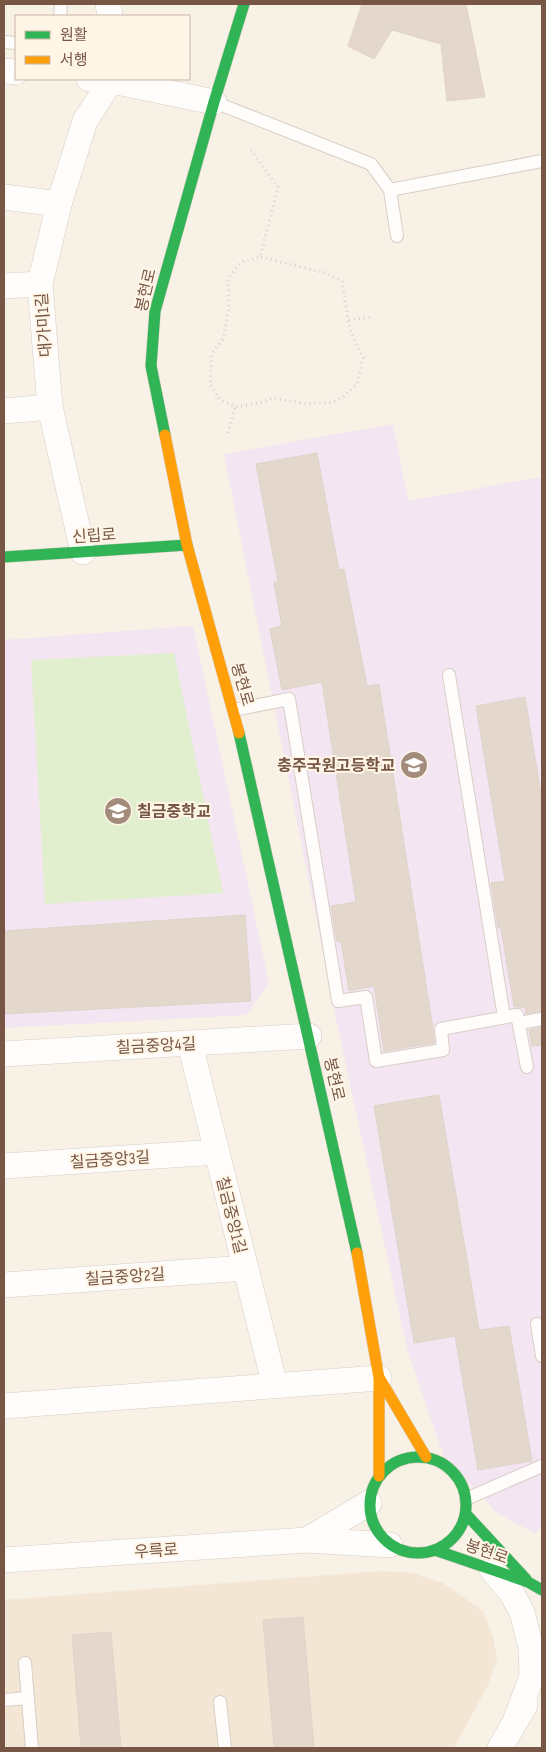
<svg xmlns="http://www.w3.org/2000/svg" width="546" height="1752" font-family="'Sofia Sans Condensed','Noto Sans KR',sans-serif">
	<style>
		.residential { fill: #f4e6d5 }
		.education { fill: #f3e5f1 }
		.green { fill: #e2efcf }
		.building { fill: #e4d8cd; stroke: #e0d3c8 }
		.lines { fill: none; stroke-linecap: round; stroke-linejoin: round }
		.lane-casing { stroke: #d8cec4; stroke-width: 14 }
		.street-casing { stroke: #d8cec4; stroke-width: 26 }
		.fast-casing { stroke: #d8cdc3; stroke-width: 12 }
		.slow-casing { stroke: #d8cdc3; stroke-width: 12 }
		.path { stroke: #dad0cb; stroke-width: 3; stroke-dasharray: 1 4; stroke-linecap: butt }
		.lane { stroke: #fefdfb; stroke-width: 12 }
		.street { stroke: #fefdfb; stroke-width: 25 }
		.fast { stroke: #30b455; stroke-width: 11 }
		.slow { stroke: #ff9f0a; stroke-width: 11 }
		.labels { text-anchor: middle; stroke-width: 4; stroke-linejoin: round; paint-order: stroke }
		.street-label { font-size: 16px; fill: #775645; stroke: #fff6e7 }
		.poi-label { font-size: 16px; font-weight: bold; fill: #775645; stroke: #fff6e7; text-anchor: end }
	</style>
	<rect width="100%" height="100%" fill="#f7f1e6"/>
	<path class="residential" d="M382,1571L413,1573L443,1583L483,1611L493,1637L497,1659L488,1685L454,1748H4V1600Z"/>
	<g class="education">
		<path d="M393,424L408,501L542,477V1527L534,1533L497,1513L444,1457L407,1348L338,1028L224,454Z"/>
		<path d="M193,626L269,983L246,1015L4,1028V640Z"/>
	</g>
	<path class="green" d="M174,653L223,893L45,904L31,660Z"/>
	<g class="building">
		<path d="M362,4H466L485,97L447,101L441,44L392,30L374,59L348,46Z"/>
		<path d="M317,453L339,570L344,569L367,686L379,684L433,1029L434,1043L384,1051L374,986L349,991L341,941L337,942L331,906L356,902L322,682L282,690L270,629L282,626L274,583L278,582L256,464Z"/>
		<path d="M525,697L542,800V1011L526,1014L525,1007H514L501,928H498L491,883L505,881L476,706Z"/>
		<path d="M245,915L251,1001L4,1014V931Z"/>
		<path d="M542,1027V1045L532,1046L529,1030Z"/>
		<path d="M439,1095L479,1330L509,1326L532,1461L478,1470L455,1336L414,1343L374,1106Z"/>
		<path d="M303,1617L314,1748H274L263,1620Z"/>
		<path d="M111,1632L121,1748H81L72,1635Z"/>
	</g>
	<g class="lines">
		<g class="lane-casing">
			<g id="lane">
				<path d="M60,16L61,4"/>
				<path d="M4,42L16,43"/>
				<path d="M214,102L371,164L390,190L542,161"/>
				<path d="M390,190L397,236"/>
				<path d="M449,675L504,1017"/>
				<path d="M234,710L289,699L338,1001L366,997L376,1061L443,1050L441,1029L517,1015L527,1067"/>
				<path d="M519,1023L542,1019"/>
				<path d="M537,1324L542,1356"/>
				<path d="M466,1499L542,1466"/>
				<path d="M25,1663L32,1748"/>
				<path d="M4,1700L28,1698"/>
				<path d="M220,1702L225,1748"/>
			</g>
		</g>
		<g class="street-casing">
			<g id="street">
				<path d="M108,4L110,16"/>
				<path d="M4,71L16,72"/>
				<path d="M89,79L112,81L214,102"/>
				<path d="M4,197L59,204"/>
				<path d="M4,286L40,284"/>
				<path d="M4,411L50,407"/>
				<path d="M83,552L50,407L40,284L59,204L85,121L112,79"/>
				<path d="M190,1044L275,1386"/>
				<path d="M4,1054L309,1036"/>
				<path d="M4,1166L217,1152"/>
				<path d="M4,1285L246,1268"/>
				<path d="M4,1406L379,1378"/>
				<path d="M307,1540L369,1503"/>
				<path d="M4,1560L307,1540L390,1545"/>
				<path d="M492,1570L511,1592L522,1612L531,1648L532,1676L516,1719"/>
				<path d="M500,1748L525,1705"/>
			</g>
		</g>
		<g class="fast-casing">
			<g id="fast">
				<path d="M165,435L151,366L155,311L214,102L244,4"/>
				<path d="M4,557L187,545"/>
				<path d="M239,733L357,1253"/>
				<circle cx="418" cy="1505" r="48"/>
				<path d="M466,1514L526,1579"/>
				<path d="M435,1550L528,1582L542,1590"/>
			</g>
		</g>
		<g class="slow-casing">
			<g id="slow">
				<path d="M165,435L187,545L239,733"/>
				<path d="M357,1253L379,1378V1476"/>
				<path d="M380,1379L426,1457"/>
			</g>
		</g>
		<g class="path">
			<path d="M251,150L278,187L260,257L241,262L228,279L229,307L223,339L212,354L210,384L220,400L235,407L259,403L273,398L307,404L333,402L343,397L357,384L363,358L350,330L342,281L326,273L260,257"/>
			<path d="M349,320L373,317"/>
			<path d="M228,433L235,407"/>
		</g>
		<use href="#lane" class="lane"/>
		<use href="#street" class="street"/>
		<use href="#fast" class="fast"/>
		<use href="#slow" class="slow"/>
	</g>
	<defs>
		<g id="school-disc" transform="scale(1.4375)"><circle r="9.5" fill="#a48c7d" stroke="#fff6e7"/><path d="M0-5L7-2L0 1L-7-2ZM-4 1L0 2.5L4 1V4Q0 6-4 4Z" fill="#fff"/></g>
	</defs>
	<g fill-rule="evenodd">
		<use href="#school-disc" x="414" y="765"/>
		<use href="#school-disc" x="118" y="811"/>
	</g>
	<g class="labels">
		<g class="street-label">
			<text transform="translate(145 290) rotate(-77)" y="6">봉현로</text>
			<text transform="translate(43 325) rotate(-94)" y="6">대가미1길</text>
			<text transform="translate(94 535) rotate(-4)" y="6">신립로</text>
			<text transform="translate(243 684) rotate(74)" y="6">봉현로</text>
			<text transform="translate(156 1045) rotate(-3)" y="6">칠금중앙4길</text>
			<text transform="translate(335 1079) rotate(77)" y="6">봉현로</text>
			<text transform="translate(110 1159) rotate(-4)" y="6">칠금중앙3길</text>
			<text transform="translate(232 1215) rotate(76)" y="6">칠금중앙1길</text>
			<text transform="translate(125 1276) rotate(-4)" y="6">칠금중앙2길</text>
			<text transform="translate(156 1550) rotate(-4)" y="6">우륵로</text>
			<text transform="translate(487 1551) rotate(19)" y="6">봉현로</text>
		</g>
		<g class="poi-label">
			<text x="395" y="771">충주국원고등학교</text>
			<text x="137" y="817" text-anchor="start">칠금중학교</text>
		</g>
	</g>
	<rect width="546" height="1752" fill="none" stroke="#775645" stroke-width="10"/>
	<rect x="15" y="15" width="175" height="65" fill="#fff6e7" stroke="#c9b6a6"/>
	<rect x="25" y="31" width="25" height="8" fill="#30b455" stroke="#c9b6a6"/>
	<text x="60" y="40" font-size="15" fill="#775645">원활</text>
	<rect x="25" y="56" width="25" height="8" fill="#ff9f0a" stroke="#c9b6a6"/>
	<text x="60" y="65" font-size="15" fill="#775645">서행</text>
</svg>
